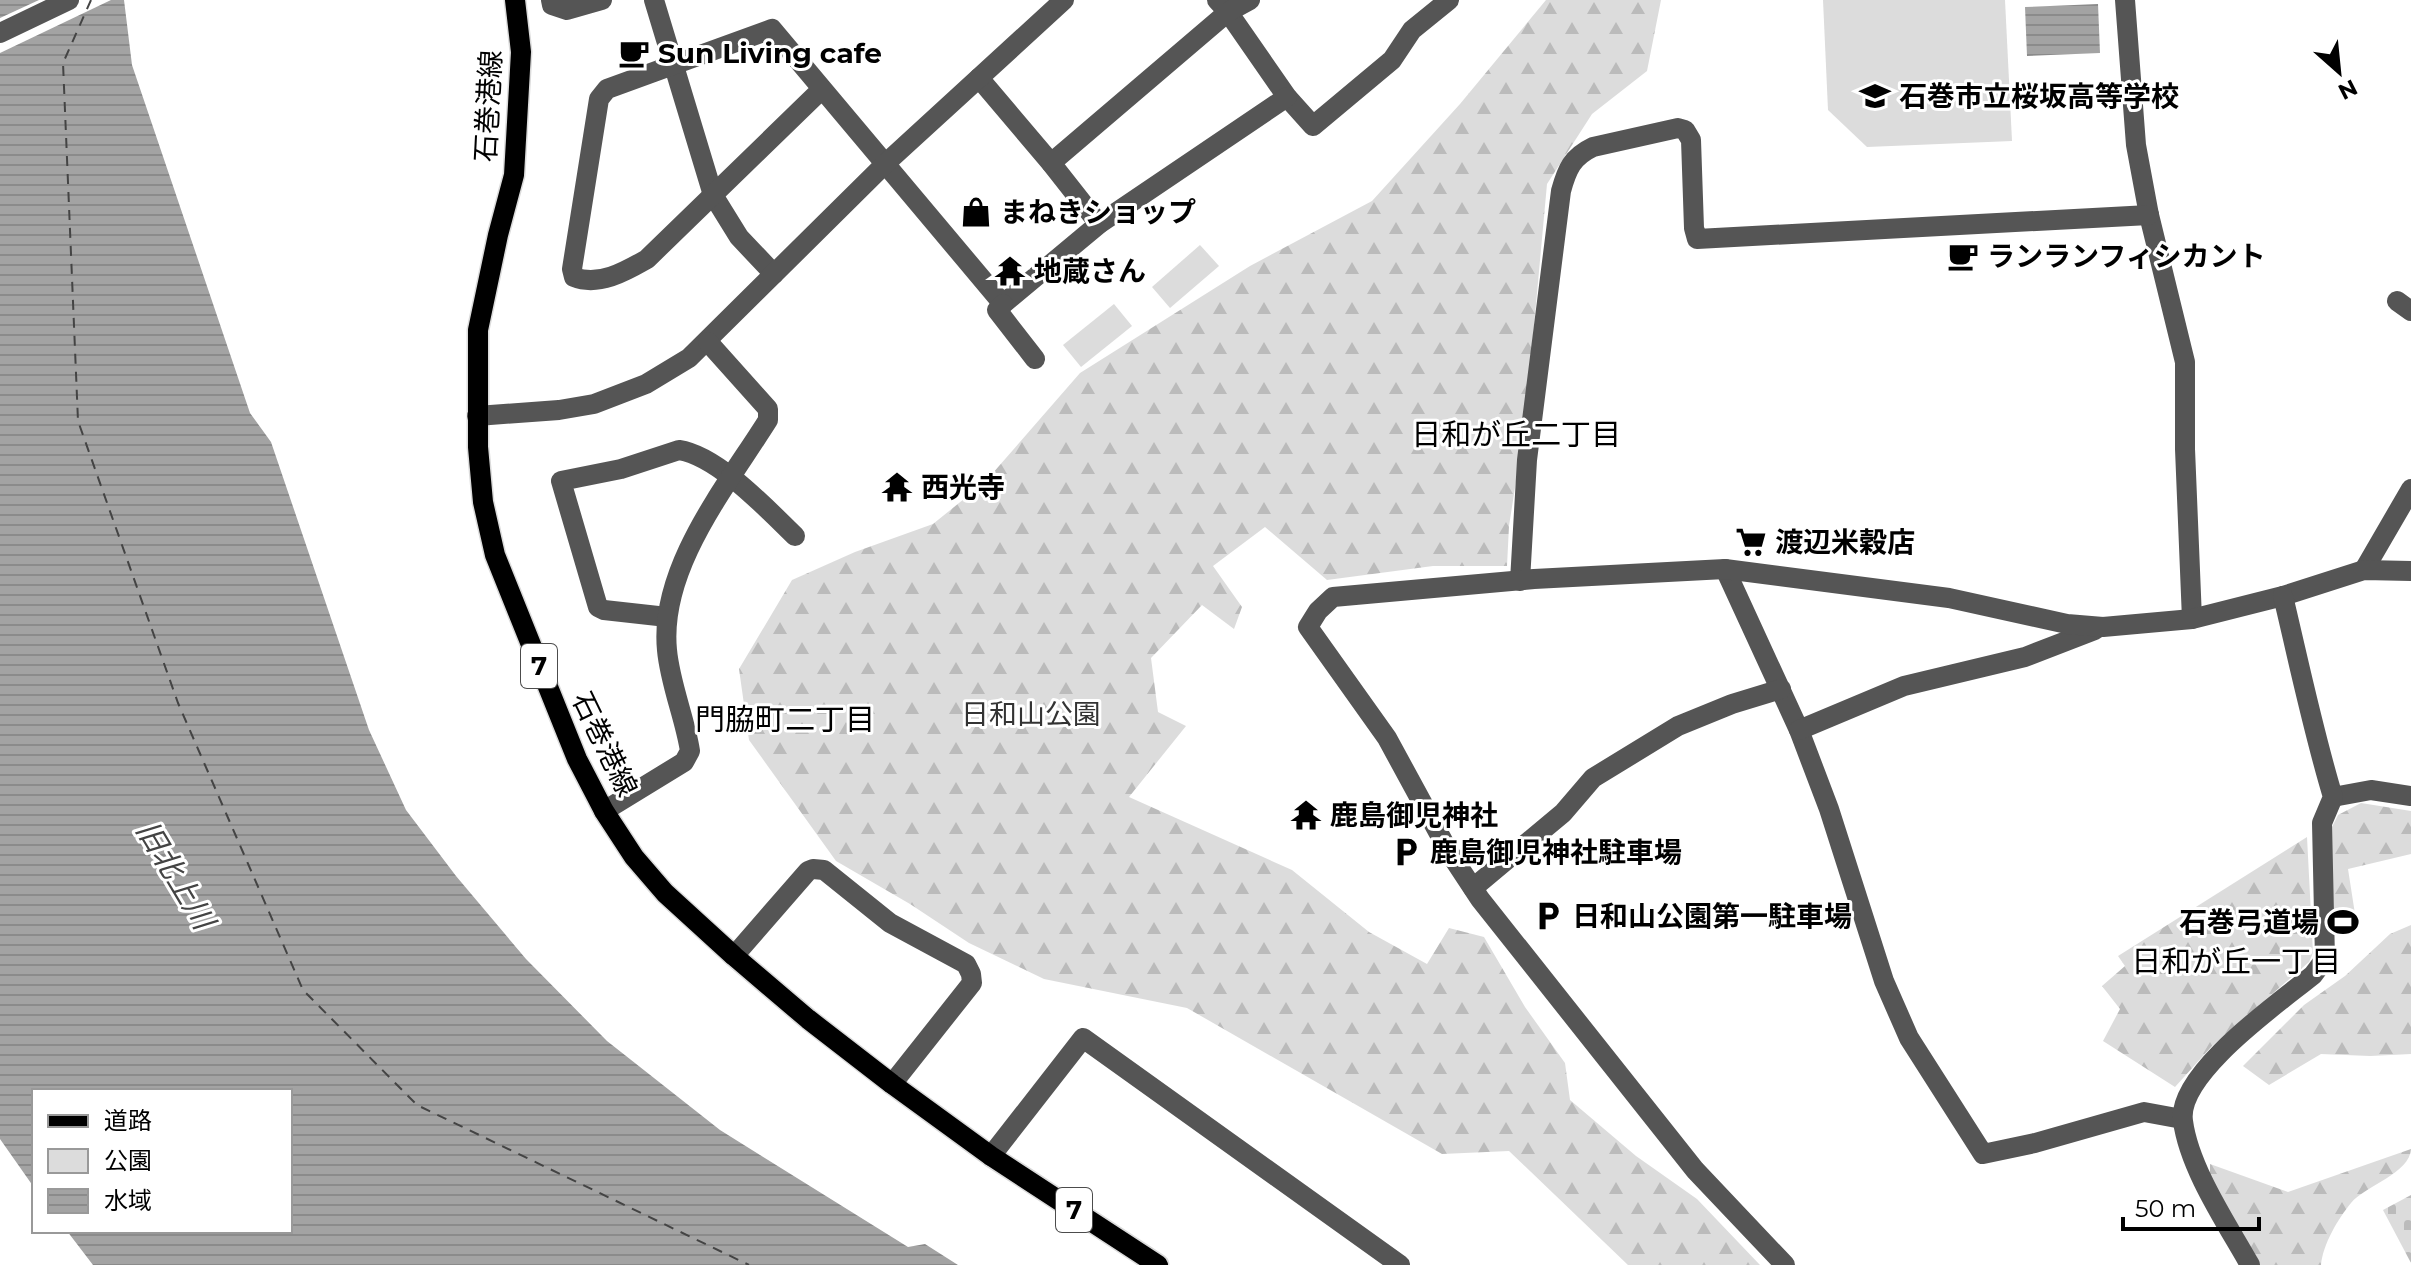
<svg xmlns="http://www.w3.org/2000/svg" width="2411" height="1265" font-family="Montserrat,'Noto Sans JP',sans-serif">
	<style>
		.green { fill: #dcdcdc }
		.forest { fill: url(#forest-firs) }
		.cemetery { fill: url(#cemetery-stones) }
		.water { fill: url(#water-rules) }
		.pier { fill: #fff }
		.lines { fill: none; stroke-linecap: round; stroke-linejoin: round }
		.ferry { stroke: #444; stroke-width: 2; stroke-dasharray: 10 8; stroke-linecap: butt }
		.major-casing { stroke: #dbdbdb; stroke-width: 23 }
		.minor { stroke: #555; stroke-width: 20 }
		.major { stroke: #000; stroke-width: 20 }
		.labels { text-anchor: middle; stroke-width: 6; stroke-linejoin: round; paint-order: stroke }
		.shield { fill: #fff; stroke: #4c4c4c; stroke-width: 2 }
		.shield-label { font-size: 26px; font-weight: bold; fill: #000 }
		.poi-label { font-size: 28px; font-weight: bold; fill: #000; stroke: #fff; text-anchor: start }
		.street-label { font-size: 28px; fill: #000; stroke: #fff }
		.park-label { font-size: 28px; fill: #333; stroke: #fff }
		.neighbourhood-label { font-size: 30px; fill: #000; stroke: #fff }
		.water-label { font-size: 30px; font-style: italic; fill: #444; stroke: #fff }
	</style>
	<defs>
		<pattern id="forest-firs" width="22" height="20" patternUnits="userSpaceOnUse" patternTransform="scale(2)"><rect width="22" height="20" fill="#dcdcdc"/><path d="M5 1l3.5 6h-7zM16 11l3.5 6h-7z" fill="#bbb"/></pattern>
		<pattern id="cemetery-stones" width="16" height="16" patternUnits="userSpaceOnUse" patternTransform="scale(2)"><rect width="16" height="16" fill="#dcdcdc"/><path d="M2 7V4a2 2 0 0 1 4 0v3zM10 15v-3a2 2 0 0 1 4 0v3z" fill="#bbb"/></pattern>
		<pattern id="water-rules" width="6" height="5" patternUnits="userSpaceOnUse" patternTransform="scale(2)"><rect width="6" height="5" fill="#a3a3a3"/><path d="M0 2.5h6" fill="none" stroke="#8b8b8b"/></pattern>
	</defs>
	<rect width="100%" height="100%" fill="#fff"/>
	<g class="green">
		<path d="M1823,0H2005L2012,141L1867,147L1828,110Z"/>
		<path d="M1200,245L1219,266L1170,308L1152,287Z"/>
		<path d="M1114,304L1132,326L1081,367L1063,345Z"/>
	</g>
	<g class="forest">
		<path d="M1546,0H1661L1647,71L1592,114L1547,184L1525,424L1509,526L1507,566H1433L1327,580L1265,527L1213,566L1242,607L1234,629L1202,605L1151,658L1158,712L1186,726L1129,797L1292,870L1369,932L1427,964L1449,928L1484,937L1525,1007L1565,1063L1570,1100L1636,1156L1697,1199L1760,1265H1628L1509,1151L1442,1154L1187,1008L1044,979L969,943L910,904L836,861L749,740L739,669L792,580L855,552L933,524L985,482L1080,373L1250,266L1372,201L1460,104Z"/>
		<path d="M2361,803L2411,811V854L2348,869L2355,914H2334L2330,831L2338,815Z"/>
		<path d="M2307,837L2313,953L2309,962L2212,1046L2175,1087L2103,1041L2120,1009L2102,986L2125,966L2118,956Z"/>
		<path d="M2411,925V1054L2370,1056L2321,1054L2269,1085L2243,1066L2304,1005L2345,976L2390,934Z"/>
		<path d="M2411,1149C2410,1173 2365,1186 2351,1203C2338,1219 2323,1244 2321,1265H2258L2210,1179V1164L2288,1192Z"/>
	</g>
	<path class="cemetery" d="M2411,1195V1263L2383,1210Z"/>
	<g class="water">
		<path d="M0,0H124L132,65L250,413L271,442L369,730L406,810L456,876L526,959L607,1041L720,1130L908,1247L925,1244L958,1265H93L67,1231H290V1091H34V1188L33,1186L0,1139Z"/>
		<path d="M2098,4L2100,53L2027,56L2025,7Z"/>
	</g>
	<path class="pier" d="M39,0H111L0,53V18Z"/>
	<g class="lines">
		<path class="ferry" d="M91,0L63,63L78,421L178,703L303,990L417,1105L749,1265"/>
		<g class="major-casing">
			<path id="major" d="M515,0L521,52L514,175L498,235L478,330V447L483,502L495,555L577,759L604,811L634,857L665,893L734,956L808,1019L892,1084L991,1156L1158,1265"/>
		</g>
		<g class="minor">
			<path d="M551,0L552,5L567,10L602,0"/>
			<path d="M654,0L713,195L739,237L774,274"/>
			<path d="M1217,0L1228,12L1287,97L1313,126L1392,60L1412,30L1449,0"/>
			<path d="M2125,0L2136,145L2149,215L2185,362V449L2192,619"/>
			<path d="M0,33L69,0"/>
			<path d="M979,78L1051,163L1099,224"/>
			<path d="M822,89L647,259C626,271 599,287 574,277L572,269L599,99L607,89L772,29L1003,304L1099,224L1287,97"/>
			<path d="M1051,163L1228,12L1250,0"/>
			<path d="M2397,301L2411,311"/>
			<path d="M1003,304L997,310L1035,359"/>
			<path d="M477,416L559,410L594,404L646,384L689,358L886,163L1064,0"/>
			<path d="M1725,569L1799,730L1829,809L1884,981L1909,1038L1983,1154L2035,1143L2144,1112L2182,1119"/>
			<path d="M2364,570L2411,489"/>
			<path d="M1520,581L1527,460L1561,191C1567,169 1572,157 1593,147L1678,128L1685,130L1691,140L1694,228L1697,239L2149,215"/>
			<path d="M667,617L604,610L598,607L561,481L621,469L679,450C718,456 767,509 795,536"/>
			<path d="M1799,730L1904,686L2025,657L2095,630"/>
			<path d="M2333,797L2371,790L2411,796"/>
			<path d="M604,811L684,762L690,751C685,718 670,684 667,650C659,568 726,487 768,420V409L708,342"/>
			<path d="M1473,888L1563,813L1593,778L1678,726L1732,704L1781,689"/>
			<path d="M734,956L808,871L813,869L824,870L890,923L966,964L971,974L972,983L892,1084"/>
			<path d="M991,1156L1083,1038L1400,1265"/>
			<path d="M1785,1265L1695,1170L1480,899L1449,852L1387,738L1308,627L1318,611L1333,597L1534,579L1725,569L1949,598L2067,624L2103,627L2192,619L2283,596L2364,570L2411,571"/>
			<path d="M2250,1265C2227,1224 2189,1168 2183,1121C2176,1074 2280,1002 2313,975L2325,959L2322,823L2333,797C2313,731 2299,663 2283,596"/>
		</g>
		<use href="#major" class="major"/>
	</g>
	<defs>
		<g id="cafe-bare" transform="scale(2.4)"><path d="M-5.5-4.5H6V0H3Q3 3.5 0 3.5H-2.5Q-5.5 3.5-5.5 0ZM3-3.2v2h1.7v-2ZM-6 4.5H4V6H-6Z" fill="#000" stroke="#fff" stroke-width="2.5" paint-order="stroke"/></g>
		<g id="school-bare" transform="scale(2.4)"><path d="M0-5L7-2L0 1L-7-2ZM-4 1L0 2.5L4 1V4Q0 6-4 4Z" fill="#000" stroke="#fff" stroke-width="2.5" paint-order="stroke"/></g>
		<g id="shop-bare" transform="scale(2.4)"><path d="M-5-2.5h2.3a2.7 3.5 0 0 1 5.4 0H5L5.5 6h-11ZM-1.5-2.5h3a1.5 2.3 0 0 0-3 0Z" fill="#000" stroke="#fff" stroke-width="2.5" paint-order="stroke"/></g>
		<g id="temple-bare" transform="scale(2.4)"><path d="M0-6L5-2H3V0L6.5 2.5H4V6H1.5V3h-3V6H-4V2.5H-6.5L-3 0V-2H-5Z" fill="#000" stroke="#fff" stroke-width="2.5" paint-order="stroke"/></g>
		<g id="supermarket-bare" transform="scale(2.4)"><path d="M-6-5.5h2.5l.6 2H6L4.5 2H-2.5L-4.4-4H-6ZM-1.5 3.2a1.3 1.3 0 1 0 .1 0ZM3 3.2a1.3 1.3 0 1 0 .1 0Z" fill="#000" stroke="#fff" stroke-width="2.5" paint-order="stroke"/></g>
		<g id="parking-bare" transform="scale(2.4)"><path d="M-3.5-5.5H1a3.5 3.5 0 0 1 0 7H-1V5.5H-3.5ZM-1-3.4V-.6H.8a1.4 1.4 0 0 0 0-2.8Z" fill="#000" stroke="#fff" stroke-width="2.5" paint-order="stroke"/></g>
		<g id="stadium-bare" transform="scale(2.4)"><path d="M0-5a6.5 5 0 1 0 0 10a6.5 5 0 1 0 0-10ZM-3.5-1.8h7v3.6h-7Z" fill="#000" stroke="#fff" stroke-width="2.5" paint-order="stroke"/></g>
	</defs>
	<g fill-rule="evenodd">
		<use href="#cafe-bare" x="634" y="53"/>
		<use href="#school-bare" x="1875" y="96"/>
		<use href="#shop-bare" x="976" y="212"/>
		<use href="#cafe-bare" x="1963" y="256"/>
		<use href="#temple-bare" x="1010" y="271"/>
		<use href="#temple-bare" x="897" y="487"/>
		<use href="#supermarket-bare" x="1751" y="542"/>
		<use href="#temple-bare" x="1306" y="815"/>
		<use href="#parking-bare" x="1406" y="852"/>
		<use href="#parking-bare" x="1548" y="916"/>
		<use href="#stadium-bare" x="2343" y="922"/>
	</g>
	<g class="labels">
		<g class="shield">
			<rect x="521" y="644" width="36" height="44" rx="6"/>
			<rect x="1056" y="1188" width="36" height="44" rx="6"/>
		</g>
		<g class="shield-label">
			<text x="539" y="675">7</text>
			<text x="1074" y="1219">7</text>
		</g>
		<g class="poi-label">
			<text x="658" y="63">Sun Living cafe</text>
			<text x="1899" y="106">石巻市立桜坂高等学校</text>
			<text x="1000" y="222">まねきショップ</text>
			<text x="1987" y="266">ランランフィシカント</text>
			<text x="1034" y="281">地蔵さん</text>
			<text x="921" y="497">西光寺</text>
			<text x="1775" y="552">渡辺米穀店</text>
			<text x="1330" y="825">鹿島御児神社</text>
			<text x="1430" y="862">鹿島御児神社駐車場</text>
			<text x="1572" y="926">日和山公園第一駐車場</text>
			<text x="2319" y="932" text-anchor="end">石巻弓道場</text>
		</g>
		<g class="street-label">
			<text transform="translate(488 106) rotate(-87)" y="10">石巻港線</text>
			<text transform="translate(605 744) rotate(64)" y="10">石巻港線</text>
		</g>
		<g class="park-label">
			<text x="1031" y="724">日和山公園</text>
		</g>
		<g class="neighbourhood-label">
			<text x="1516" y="445">日和が丘二丁目</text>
			<text x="785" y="730">門脇町二丁目</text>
			<text x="2236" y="972">日和が丘一丁目</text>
		</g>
		<g class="water-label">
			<text transform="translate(175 875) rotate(59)" y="10">旧北上川</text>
		</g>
	</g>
	<rect x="32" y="1089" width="260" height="144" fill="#ffffff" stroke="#999999" stroke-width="2"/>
	<rect x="48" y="1115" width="40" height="12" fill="#000000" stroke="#999999" stroke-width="2"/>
	<text x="104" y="1129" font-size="24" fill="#000000">道路</text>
	<rect x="48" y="1149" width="40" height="24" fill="#dcdcdc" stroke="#999999" stroke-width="2"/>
	<text x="104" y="1169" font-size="24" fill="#000000">公園</text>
	<rect x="48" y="1189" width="40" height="24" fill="url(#water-rules)" stroke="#999999" stroke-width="2"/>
	<text x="104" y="1209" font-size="24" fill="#000000">水域</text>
	<g transform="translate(2339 72) rotate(153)" stroke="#ffffff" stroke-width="6" paint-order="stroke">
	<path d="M0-6L14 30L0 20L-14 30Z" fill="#000000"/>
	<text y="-12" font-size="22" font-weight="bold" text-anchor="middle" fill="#000000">N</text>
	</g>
	<path d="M2123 1217v12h136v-12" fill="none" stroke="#000000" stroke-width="4"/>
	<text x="2135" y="1217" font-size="24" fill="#000000" stroke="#ffffff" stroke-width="6" paint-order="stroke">50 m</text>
</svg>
